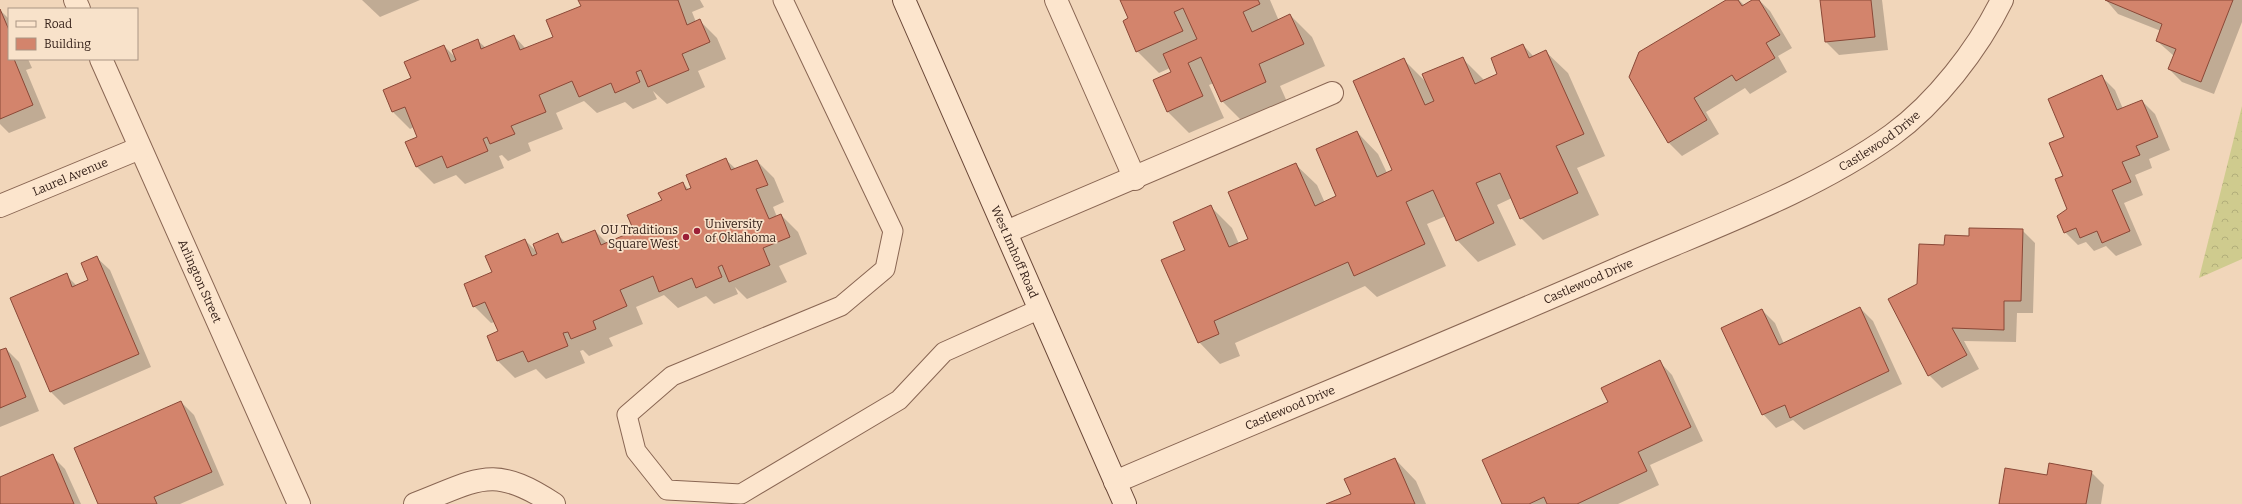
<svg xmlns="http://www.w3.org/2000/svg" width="2242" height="504" font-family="Bitter,serif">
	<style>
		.forest { fill: url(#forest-crowns) }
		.shadow { fill: #0003 }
		.building { fill: #d3846c; stroke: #8a4837 }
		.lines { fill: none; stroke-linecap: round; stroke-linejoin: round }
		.lane-casing { stroke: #896653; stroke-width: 21 }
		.street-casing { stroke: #896653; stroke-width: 24 }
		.secondary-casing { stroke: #6a4737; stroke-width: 24 }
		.lane { stroke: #fce5cd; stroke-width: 19 }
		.street { stroke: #fce5cd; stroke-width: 22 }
		.secondary { stroke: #fce5cd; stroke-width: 22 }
		.poi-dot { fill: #9c1f37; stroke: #f8e2ca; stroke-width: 1.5 }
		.labels { text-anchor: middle; stroke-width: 3.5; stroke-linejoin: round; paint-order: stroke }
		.street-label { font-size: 12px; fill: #36221a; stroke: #f8e2ca }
		.poi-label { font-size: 12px; fill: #36221a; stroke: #f8e2ca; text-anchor: start }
	</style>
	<defs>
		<pattern id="forest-crowns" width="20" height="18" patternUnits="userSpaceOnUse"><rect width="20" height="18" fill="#cfcb8e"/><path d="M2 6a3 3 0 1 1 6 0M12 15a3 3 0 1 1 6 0" fill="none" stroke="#b2ae7a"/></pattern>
	</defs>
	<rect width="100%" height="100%" fill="#f1d6ba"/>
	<path class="forest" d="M2242,106V259L2199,278Z"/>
	<g class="shadow">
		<path d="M362,0H420L380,17Z"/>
		<path d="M580,0H700L704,7L692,12L696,22L700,21L717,38L726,59L698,71L705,87L667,104L653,91L657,99L633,109L625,102L597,113L584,101L556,113L563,129L528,143L531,151L508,161L502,155L499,156L504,168L465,184L456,175L434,184L417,167L419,137L414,127L410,129L393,112L384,90L412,78L444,46L457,59L477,40L486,48L514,36L526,49L554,37L582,6Z"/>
		<path d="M1121,0H1270L1279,21L1290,15L1312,37L1325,66L1280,86L1288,104L1244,123L1222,101L1214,83L1209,85L1224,118L1189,133L1167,111L1172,73L1170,68L1159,73L1137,51L1129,19Z"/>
		<path d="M1728,0H1739L1745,6L1754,0H1759L1770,11L1792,48L1778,56L1787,72L1750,94L1745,88L1706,112L1719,134L1682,156L1669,143L1630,77Z"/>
		<path d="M1821,0H1882L1888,50L1839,55L1826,42Z"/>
		<path d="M2106,0H2242V22L2214,94L2182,82L2169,69L2174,56L2157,41L2161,31L2118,14Z"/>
		<path d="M0,10L9,19V59H28L32,68L26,70L46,118L9,133L0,124Z"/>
		<path d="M1523,45L1534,57L1546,52L1568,73L1605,156L1577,168L1599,215L1543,240L1521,218L1512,198L1497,205L1516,245L1478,262L1457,240L1446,216L1427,224L1446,266L1377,297L1365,286L1235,343L1240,356L1220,364L1199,342L1186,251L1211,207L1232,228L1239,244L1249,239L1295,164L1317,185L1325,203L1337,197L1357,132L1378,154L1387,173L1393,171L1404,60L1425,81L1462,58L1485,81L1499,75Z"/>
		<path d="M2102,77L2115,90L2123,109L2142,101L2155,114L2170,150L2149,159L2152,168L2135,175L2143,195L2124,203L2142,245L2116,256L2106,246L2094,251L2086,242L2078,245L2065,232L2068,209L2064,176L2065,137Z"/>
		<path d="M726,160L736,169L757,161L774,178L784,202L773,207L777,217L781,215L798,232L807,254L779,266L787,282L747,299L735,287L738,294L714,304L706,296L678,308L664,295L636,307L643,324L609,338L613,346L589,356L583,350L580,351L585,363L546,379L536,369L515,378L498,361L488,337L499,332L495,322L491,323L474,306L493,273L525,240L538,253L558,235L566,243L595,231L607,243L635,232L663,201L683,183L689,190Z"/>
		<path d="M2022,230L2035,243L2033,313H2017L2016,342L1964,341L1979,369L1942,388L1929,375L1918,284L1945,246L1970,237Z"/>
		<path d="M96,257L110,270L151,367L64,405L51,392L11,299L66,275L77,286L89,280Z"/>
		<path d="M1860,308L1873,321L1902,384L1804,430L1793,420L1776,428L1763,414L1723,328L1762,310L1775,323L1784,344Z"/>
		<path d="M6,349L19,362L39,411L0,427V351Z"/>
		<path d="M1659,361L1672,375L1703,441L1650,465L1659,485L1618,504H1503L1609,402Z"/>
		<path d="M181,402L194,415L224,485L180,504H99Z"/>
		<path d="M52,456L65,469L81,504H0V478Z"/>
		<path d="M1395,459L1416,481L1426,504H1329L1352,494Z"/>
		<path d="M2091,472L2104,485L2101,504H2000L2047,476Z"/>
	</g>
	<g class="building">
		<path d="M578,0H678L687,25L700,19L710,42L682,54L689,70L648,87L641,70L636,72L640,82L615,93L611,83L579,97L572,81L539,95L546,112L511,126L515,134L490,144L487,137L483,139L488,151L447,168L442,156L416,167L405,142L417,137L405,107L392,112L383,90L411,78L404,62L444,45L451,62L456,60L452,50L478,39L481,49L514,35L520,50L553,37L546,20L581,6Z"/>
		<path d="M1120,0H1258L1260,4L1243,12L1252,32L1290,14L1304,44L1259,64L1266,82L1221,102L1201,57L1188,63L1203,96L1167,112L1153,80L1171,72L1163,54L1197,39L1183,8L1174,12L1183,31L1136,52L1123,21L1128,18Z"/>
		<path d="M1726,0H1738L1742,6L1752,0H1759L1780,35L1766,43L1775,58L1736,81L1732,75L1694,98L1707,120L1668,143L1629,77L1639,52Z"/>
		<path d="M1820,0H1871L1875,37L1825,42Z"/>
		<path d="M2105,0H2233L2201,82L2168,69L2176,49L2156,41L2162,24Z"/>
		<path d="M0,9L9,30V59H14L33,105L0,119Z"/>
		<path d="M1523,44L1529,58L1546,50L1584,134L1556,146L1578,193L1520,219L1500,173L1476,183L1494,223L1456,241L1433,190L1406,202L1425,244L1354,276L1348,262L1214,321L1219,334L1198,343L1161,260L1185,250L1173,222L1211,205L1229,247L1248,239L1228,192L1296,163L1315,206L1336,196L1316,149L1357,131L1377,177L1392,170L1353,81L1404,58L1425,105L1434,101L1422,74L1463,57L1475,84L1497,74L1491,58Z"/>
		<path d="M2102,75L2117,110L2142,100L2158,137L2136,146L2140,155L2122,162L2131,182L2112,190L2130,231L2102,243L2097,231L2080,238L2076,228L2064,233L2057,216L2067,209L2055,179L2063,176L2049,143L2064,137L2048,99Z"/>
		<path d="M726,158L731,170L757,160L768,185L756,189L769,219L781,214L790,237L763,248L770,265L729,282L722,265L718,267L722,277L696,288L692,278L659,292L653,276L620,290L627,306L593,321L596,329L571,339L568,332L563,333L568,346L528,362L523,351L497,361L487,336L498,331L485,302L473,307L464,284L492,272L485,256L525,239L532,256L537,254L533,244L558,233L562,243L595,230L601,245L634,231L627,215L662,200L658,193L683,182L686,190L691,188L686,175Z"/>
		<path d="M1969,228L2023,229L2021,301H2004V330L1952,328L1967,355L1928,376L1888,299L1917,284L1919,244L1944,245L1945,235L1969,236Z"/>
		<path d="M97,256L139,354L50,392L10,298L67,273L72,287L88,280L81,263Z"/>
		<path d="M1860,307L1889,371L1790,418L1785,405L1762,415L1721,328L1762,309L1779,345Z"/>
		<path d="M6,348L26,397L0,408V350Z"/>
		<path d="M1660,360L1691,427L1638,452L1647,471L1577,504H1547L1544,497L1529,504H1502L1482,460L1608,402L1601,388Z"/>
		<path d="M181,401L212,472L154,497L157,504H98L74,448Z"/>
		<path d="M53,454L74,504H0V477Z"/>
		<path d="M1395,458L1415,504H1326L1351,494L1344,479Z"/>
		<path d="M2049,463L2092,471L2086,504H1999L2005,468L2047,475Z"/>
	</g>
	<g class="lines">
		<g class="lane-casing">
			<path id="lane" d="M783,0L893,231L885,269L841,306L672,376L627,415L636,451L667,490L741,494L899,400L944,352L1040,309"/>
		</g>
		<g class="street-casing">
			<g id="street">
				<path d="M75,0L79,9"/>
				<path d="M1056,0L1135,179"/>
				<path id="s1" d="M101,59L299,504"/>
				<path id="s2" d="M0,206L140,148"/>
				<path d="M1006,232L1332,93"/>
				<path id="s3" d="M1115,482C1283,410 1452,341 1619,268C1710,228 1811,193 1892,135C1936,103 1978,49 2002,0"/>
				<path d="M415,504C478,480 492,463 554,504"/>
			</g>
		</g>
		<g class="secondary-casing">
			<g id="secondary">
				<path id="s4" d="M904,0L1125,504"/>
			</g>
		</g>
		<use href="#lane" class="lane"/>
		<use href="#street" class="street"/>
		<use href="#secondary" class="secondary"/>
	</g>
	<g class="poi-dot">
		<circle cx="697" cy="231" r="4"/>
		<circle cx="686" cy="237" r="4"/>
	</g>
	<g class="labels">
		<g class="street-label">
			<text dy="4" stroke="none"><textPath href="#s3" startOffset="838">Castlewood Drive</textPath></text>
			<text dy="4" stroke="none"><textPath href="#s2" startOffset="76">Laurel Avenue</textPath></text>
			<text dy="4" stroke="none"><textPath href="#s4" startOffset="275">West Imhoff Road</textPath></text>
			<text dy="4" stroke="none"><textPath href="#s3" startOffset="514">Castlewood Drive</textPath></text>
			<text dy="4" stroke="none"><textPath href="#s1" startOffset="243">Arlington Street</textPath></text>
			<text dy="4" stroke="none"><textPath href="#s3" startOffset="190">Castlewood Drive</textPath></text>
		</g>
		<g class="poi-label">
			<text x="705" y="228">University<tspan x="705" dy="14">of Oklahoma</tspan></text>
			<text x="678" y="234" text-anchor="end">OU Traditions<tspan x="678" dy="14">Square West</tspan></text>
		</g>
	</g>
	<rect x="8" y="8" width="130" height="52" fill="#f8e2ca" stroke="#aa9584"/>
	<rect x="16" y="21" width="20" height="6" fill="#fce5cd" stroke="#aa9584"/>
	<text x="44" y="28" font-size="12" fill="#36221a">Road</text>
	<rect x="16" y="38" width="20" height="12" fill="#d3846c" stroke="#aa9584"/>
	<text x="44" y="48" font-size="12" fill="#36221a">Building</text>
</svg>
